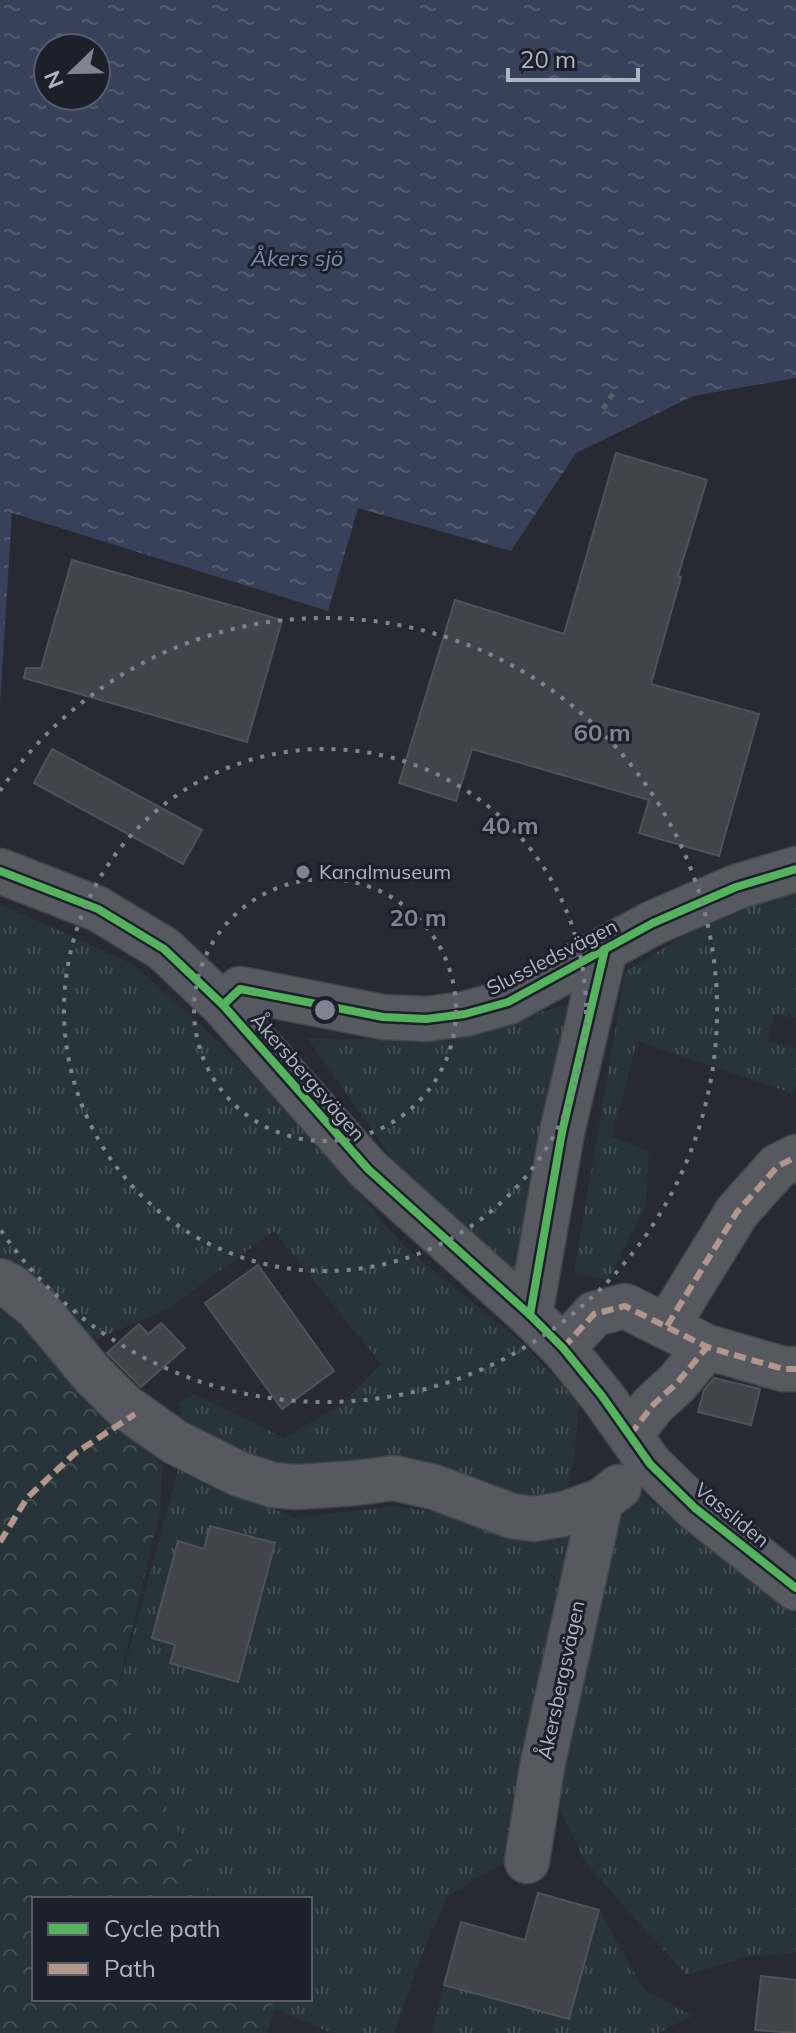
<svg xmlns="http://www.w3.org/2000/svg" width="796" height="2033" font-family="Mulish,sans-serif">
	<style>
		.grass { fill: url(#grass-tufts) }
		.forest { fill: url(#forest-crowns) }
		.water { fill: url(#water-ripples); fill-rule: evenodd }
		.building { fill: #41444a; stroke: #4e5259; stroke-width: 2 }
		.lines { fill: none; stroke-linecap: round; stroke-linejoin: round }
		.minor-casing { stroke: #43454b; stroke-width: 47 }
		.path { stroke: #5a5d64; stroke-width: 5; stroke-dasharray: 6 6; stroke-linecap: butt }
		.minor { stroke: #565960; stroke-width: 44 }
		.quiet { stroke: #b2968c; stroke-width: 6; stroke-dasharray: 12 6; stroke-linecap: butt }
		.cycleway-casing { stroke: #1b202b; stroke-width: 13 }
		.cycleway { stroke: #56b35d; stroke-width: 8 }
		.ring { fill: none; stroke: #808490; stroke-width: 4; stroke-dasharray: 4 8 }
		.poi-dot { fill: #808490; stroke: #1b202b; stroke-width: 3 }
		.labels { text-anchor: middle; stroke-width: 6; stroke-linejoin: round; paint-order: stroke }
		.poi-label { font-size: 20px; fill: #b0b5c3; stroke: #1b202b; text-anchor: start }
		.street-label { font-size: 20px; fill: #b0b5c3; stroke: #1b202b }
		.water-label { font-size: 22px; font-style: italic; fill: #7c89a9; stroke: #1b202b }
		.centre { fill: #808490; stroke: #1b202b; stroke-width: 4 }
		.ring-label { font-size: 24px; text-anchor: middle; font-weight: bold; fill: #808490; stroke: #1b202b; stroke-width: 6; stroke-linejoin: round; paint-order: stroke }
	</style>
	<defs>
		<pattern id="grass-tufts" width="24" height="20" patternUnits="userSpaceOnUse" patternTransform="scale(2)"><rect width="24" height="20" fill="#273439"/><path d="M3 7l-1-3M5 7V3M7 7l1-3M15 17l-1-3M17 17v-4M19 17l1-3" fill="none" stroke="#444f54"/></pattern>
		<pattern id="forest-crowns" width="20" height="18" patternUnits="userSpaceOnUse" patternTransform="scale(2)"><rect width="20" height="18" fill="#273439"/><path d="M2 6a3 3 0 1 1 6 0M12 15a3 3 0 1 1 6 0" fill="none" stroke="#444f54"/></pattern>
		<pattern id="water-ripples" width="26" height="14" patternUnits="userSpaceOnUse" patternTransform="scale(2)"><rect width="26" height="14" fill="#37425a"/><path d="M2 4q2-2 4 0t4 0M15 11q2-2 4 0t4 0" fill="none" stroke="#515b70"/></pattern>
	</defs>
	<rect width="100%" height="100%" fill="#272a32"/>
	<g class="grass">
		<path d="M796,890V1018L774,1014L768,1041L796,1048V1085L792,1095L786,1091L637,1041L612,1137L649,1151L646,1205L608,1280L574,1273L625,972L721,913Z"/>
		<path d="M0,904L133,964L228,1050L301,1125L404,1246L524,1344L579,1404L574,1459L568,1487L535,1498L280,1474L181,1424L179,1403L194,1394L284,1438L341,1405L381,1364L274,1231L167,1310L89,1342L40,1278L0,1256Z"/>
		<path d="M576,1001L521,1282L400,1169L307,1038L450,1041Z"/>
		<path d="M178,1470L295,1518L396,1506L581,1535L515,1856L448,1896L422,1954L394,2033H331L275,2009L269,1999H310V1899H211L115,1701Z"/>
		<path d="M638,1491L796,1615V1953L747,1957L687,1975L636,1920L584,1860L558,1805L607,1516Z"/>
		<path d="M599,1910L643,1988L692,2016L658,2033H432L444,1985L569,2019Z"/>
	</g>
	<path class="forest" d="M0,1311L20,1321L162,1465L160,1510L115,1701L211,1899H34V1999H269L275,2009L267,2033H0Z"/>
	<path class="water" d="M0,0H796V378L693,396L576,453L511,551L358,508L328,611L12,513L0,706ZM48,48H96V96H48Z"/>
	<g class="building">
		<path d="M616,453L707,480L678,576L681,577L651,684L759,714L719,856L639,833L649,800L472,749L456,801L399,783L455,600L564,634Z"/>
		<path d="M72,560L282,620L247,742L24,678L26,668H41Z"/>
		<path d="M52,749L202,830L183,864L34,783Z"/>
		<path d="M258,1265L334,1371L282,1409L205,1303Z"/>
		<path d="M161,1323L185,1348L141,1387L107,1353L139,1324L148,1334Z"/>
		<path d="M714,1378L760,1389L751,1425L698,1412L704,1390Z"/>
		<path d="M210,1526L275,1543L238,1682L170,1663L175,1645L152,1638L178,1541L204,1549Z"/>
		<path d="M538,1893L599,1910L569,2019L444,1985L461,1922L525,1940Z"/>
		<path d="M761,1976L796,1980V2033L755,2030Z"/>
	</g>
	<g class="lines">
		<g class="minor-casing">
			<g id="minor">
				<path d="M0,871L98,909L164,949L223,1005L368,1169L530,1315L563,1348L602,1396L650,1464L695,1508L796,1588"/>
				<path d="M223,1005L240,989L383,1017L426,1019L465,1014L508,1002L653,923L736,887L796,869"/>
				<path d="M0,1281L10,1286L37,1308L93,1375L124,1406L175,1442L239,1474L273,1485L298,1487L355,1483L394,1478L434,1487L512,1516L534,1519L564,1514L601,1501"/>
				<path d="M530,1315L562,1132L605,949"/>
				<path d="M667,1326L737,1212L778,1166L796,1157"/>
				<path d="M563,1348L594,1314L625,1306L707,1347L783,1369H796"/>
				<path d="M630,1435L653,1405L677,1383L707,1347"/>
				<path d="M527,1861L543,1762L601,1501L619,1487"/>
			</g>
		</g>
		<path class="path" d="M603,409L616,389"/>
		<use href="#minor" class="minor"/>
		<g class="quiet">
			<path d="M667,1326L737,1212L778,1166L796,1157"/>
			<path d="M563,1348L594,1314L625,1306L707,1347L783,1369H796"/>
			<path d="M630,1435L653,1405L677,1383L707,1347"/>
			<path d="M0,1542L27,1498L74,1454L135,1414"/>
		</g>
		<g class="cycleway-casing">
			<g id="cycleway">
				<path d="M0,871L98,909L164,949L223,1005L368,1169L530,1315L563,1348L602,1396L650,1464L695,1508L796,1588"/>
				<path d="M223,1005L240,989L383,1017L426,1019L465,1014L508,1002L653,923L736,887L796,869"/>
				<path d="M530,1315L562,1132L605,949"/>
			</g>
		</g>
		<use href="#cycleway" class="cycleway"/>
	</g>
	<g class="ring">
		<circle cx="325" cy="1010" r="131"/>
		<circle cx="325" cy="1010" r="261"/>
		<path d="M0 791A392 392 0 1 1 0 1229"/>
	</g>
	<circle class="poi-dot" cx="303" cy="872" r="8"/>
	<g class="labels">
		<g class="poi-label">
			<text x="319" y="879">Kanalmuseum</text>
		</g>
		<g class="street-label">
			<text transform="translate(552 957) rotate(-27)" y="7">Slussledsvägen</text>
			<text transform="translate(308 1077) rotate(49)" y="7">Åkersbergsvägen</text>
			<text transform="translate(732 1515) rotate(39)" y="7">Vassliden</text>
			<text transform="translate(561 1680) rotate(-78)" y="7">Åkersbergsvägen</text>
		</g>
		<g class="water-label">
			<text x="297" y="266">Åkers sjö</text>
		</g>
	</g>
	<circle cx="325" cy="1010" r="12" class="centre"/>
	<g class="ring-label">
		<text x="602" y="741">60 m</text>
		<text x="510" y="834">40 m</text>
		<text x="418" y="926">20 m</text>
	</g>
	<rect x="32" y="1897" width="280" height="104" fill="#1b202b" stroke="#575c68" stroke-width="2"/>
	<rect x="48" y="1923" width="40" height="12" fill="#56b35d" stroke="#575c68" stroke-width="2"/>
	<text x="104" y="1937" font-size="24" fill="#b0b5c3">Cycle path</text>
	<rect x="48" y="1963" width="40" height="12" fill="#b2968c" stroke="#575c68" stroke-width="2"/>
	<text x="104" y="1977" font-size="24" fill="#b0b5c3">Path</text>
	<g transform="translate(72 72) rotate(247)"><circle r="38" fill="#1b202b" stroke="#575c68" stroke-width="2"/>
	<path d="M0-6L14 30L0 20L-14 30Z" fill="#808490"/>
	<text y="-12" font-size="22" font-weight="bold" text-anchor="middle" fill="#b0b5c3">N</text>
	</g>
	<path d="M508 68v12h130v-12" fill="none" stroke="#b0b5c3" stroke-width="4"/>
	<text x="520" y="68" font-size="24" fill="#b0b5c3" stroke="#1b202b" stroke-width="6" paint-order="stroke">20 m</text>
</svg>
